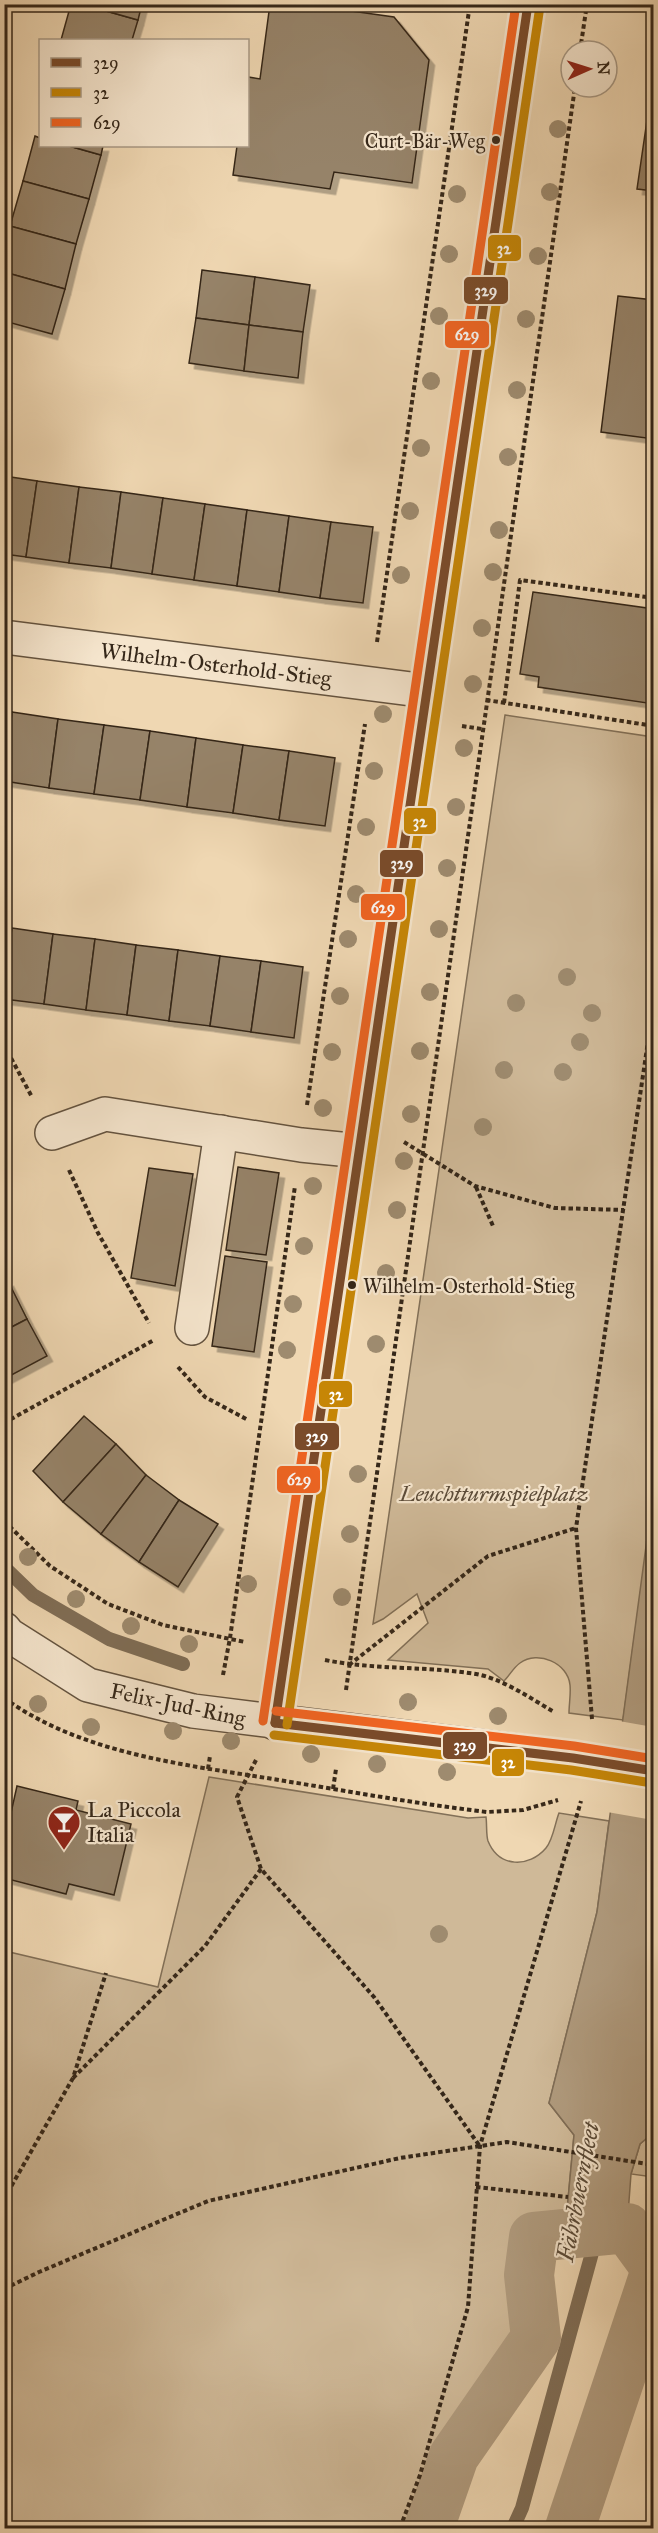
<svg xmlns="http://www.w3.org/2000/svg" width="658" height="2533" font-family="'IM FELL Great Primer',serif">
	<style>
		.green { fill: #cfb998; stroke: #827058; stroke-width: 1.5 }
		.water { fill: #b09b7e; stroke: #7f6d56; stroke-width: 1.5 }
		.pier { fill: #efd7b2 }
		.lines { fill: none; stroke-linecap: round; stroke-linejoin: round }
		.stream { stroke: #7f6d56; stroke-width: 14 }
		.canal { stroke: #b09b7e; stroke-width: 50 }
		.building { fill: #968369; stroke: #352719; stroke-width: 1.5; filter: url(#shadow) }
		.minor-casing { stroke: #64533f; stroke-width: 36 }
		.path { stroke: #352719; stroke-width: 4; stroke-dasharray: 4.5 3; stroke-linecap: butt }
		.minor { stroke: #f5e5cd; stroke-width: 33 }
		.minor-bridge-casing { stroke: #64533f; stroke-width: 36; stroke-linecap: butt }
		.minor-bridge { stroke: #f5e5cd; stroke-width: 33 }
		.bus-1-casing { stroke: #f5e5cd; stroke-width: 14 }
		.bus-2-casing { stroke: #f5e5cd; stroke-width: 14 }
		.bus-3-casing { stroke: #f5e5cd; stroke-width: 14 }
		.bus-1 { stroke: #7a4b2a; stroke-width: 9 }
		.bus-2 { stroke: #c68606; stroke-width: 9 }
		.bus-3 { stroke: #f26522; stroke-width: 9 }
		.tree { fill: #9e8b6f }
		.bus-dot { fill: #352719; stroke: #f5e5cd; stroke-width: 2 }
		.labels { text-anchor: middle; stroke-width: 4.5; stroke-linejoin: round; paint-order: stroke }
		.bus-label { font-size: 20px; fill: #352719; stroke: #f5e5cd; text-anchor: end }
		.street-label { font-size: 22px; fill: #352719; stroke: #f5e5cd }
		.park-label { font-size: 22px; font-style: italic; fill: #5c4c39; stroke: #f5e5cd }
		.poi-label { font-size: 22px; fill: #352719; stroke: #f5e5cd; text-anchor: start }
		.water-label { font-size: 24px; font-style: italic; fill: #5a4a37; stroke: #f5e5cd }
		.line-badge { stroke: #f5e5cd; stroke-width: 2 }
		.badge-label { font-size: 16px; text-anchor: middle; font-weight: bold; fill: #fff }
	</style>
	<defs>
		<filter id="shadow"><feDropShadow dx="5.5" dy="5.5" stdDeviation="0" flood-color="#0004"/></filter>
	</defs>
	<rect width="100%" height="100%" fill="#efd7b2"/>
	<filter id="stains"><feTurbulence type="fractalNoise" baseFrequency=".00333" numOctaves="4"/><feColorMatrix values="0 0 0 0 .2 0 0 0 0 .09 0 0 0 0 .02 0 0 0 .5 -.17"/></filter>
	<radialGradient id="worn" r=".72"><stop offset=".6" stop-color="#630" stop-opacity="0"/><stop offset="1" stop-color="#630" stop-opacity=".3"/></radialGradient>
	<g class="green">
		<path d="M505,715L653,737L654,1494L623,1720L569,1713C569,1704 571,1694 570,1685C568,1663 538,1650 520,1663C514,1667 509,1676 504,1681L488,1669L388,1660L428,1623L417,1594L383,1619L373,1624Z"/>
		<path d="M209,1777L468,1818L486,1817C487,1824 486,1835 488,1841C499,1868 529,1868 546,1848C553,1840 555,1823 559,1813L609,1821L597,1912L549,2103L574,2135L567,2210L534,2237L529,2275L536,2338L454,2456L429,2528H5V1951L158,1987Z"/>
		<path d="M653,2133V2177L631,2174L640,2144Z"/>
	</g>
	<path class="water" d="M653,1494V2133L640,2144L631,2174L627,2228L534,2237L567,2210L574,2135L549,2103L597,1912Z"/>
	<path class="pier" d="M619,1721L653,1727V1820L607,1812Z"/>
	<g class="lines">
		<g class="stream">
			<path d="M4,1567L33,1595L109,1639L183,1664"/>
			<path d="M513,2528L522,2508L598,2231L600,2215"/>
		</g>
		<g class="canal">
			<path d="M429,2528L454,2456L536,2338L529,2275L534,2237L627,2228L654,2265"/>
			<path d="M570,2528L654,2276"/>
		</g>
	</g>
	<g class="building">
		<path d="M71,4H81L138,20L132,40H61Z"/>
		<path d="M81,4H142L138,20Z"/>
		<path d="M270,4H301L394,17L429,60L412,183L334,172L330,189L233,175L237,146H248V77L260,79Z"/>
		<path d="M654,72V191L637,189Z"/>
		<path d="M35,136L40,138V146H69L101,155L89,199L23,181Z"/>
		<path d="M69,146H103L101,155Z"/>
		<path d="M23,181L89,199L76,244L10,226Z"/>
		<path d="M10,226L76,244L65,289L4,272V247Z"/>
		<path d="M202,270L255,277L249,325L196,318Z"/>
		<path d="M4,272L65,289L52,334L4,321Z"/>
		<path d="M255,277L310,285L303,332L249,325Z"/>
		<path d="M618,296L654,300V439L601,432Z"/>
		<path d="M196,318L249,325L244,371L189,363Z"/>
		<path d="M249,325L303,332L298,378L244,371Z"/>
		<path d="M4,476L37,481L26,557L4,554Z"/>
		<path d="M37,481L79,487L69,563L26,557Z"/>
		<path d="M79,487L121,492L111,568L69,563Z"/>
		<path d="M121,492L163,498L152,574L111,568Z"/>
		<path d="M163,498L205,504L194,580L152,574Z"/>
		<path d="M205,504L247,510L237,586L194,580Z"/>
		<path d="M247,510L289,516L279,592L237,586Z"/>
		<path d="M289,516L331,522L320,598L279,592Z"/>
		<path d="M331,522L373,527L363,603L320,598Z"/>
		<path d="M533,592L654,609V704L538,687L539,677L520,674Z"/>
		<path d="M4,711L12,712L4,767Z"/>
		<path d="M12,712L58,719L49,788L4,781Z"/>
		<path d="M58,719L104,725L94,794L49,788Z"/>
		<path d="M104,725L150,731L140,800L94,794Z"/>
		<path d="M150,731L196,738L187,807L140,800Z"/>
		<path d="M196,738L243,745L233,813L187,807Z"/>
		<path d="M243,745L289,751L279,820L233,813Z"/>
		<path d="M289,751L335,758L325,826L279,820Z"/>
		<path d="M12,928L53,934L44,1004L4,999V982Z"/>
		<path d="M53,934L95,939L86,1010L44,1004Z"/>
		<path d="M95,939L136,945L127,1015L86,1010Z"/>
		<path d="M136,945L178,950L169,1021L127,1015Z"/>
		<path d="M178,950L220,956L210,1026L169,1021Z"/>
		<path d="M220,956L261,961L251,1032L210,1026Z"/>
		<path d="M261,961L303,967L294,1038L251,1032Z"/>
		<path d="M238,1167L279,1173L266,1255L226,1250Z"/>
		<path d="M149,1168L193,1174L175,1286L131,1278Z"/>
		<path d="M225,1256L267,1262L254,1352L212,1346Z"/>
		<path d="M8,1281L27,1319L4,1331V1283Z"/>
		<path d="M27,1319L47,1356L4,1379V1331Z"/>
		<path d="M84,1416L116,1444L63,1502L33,1471Z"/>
		<path d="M116,1444L146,1475L101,1534L63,1502Z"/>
		<path d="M146,1475L179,1500L139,1562L101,1534Z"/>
		<path d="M179,1500L218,1524L178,1587L139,1562Z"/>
		<path d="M17,1786L78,1801L76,1810L131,1824L114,1895L69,1884L66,1894L4,1878V1812L11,1813Z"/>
	</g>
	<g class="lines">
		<g class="minor-casing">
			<g id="minor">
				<path d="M4,637L427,691"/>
				<path d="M52,1133L105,1114L301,1145L360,1151"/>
				<path d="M192,1328L221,1132"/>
				<path d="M4,1629L9,1635L88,1685L193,1711L573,1758"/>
				<path d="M275,1723L528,4"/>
			</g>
		</g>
		<g class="path">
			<path d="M580,51L587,4"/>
			<path d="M377,642L470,4"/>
			<path d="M486,700L654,726"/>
			<path d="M504,703L520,580L654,598"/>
			<path d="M462,726L482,729"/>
			<path d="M4,1045L32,1097"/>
			<path d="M307,1105L365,724"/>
			<path d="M404,1142L475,1186L555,1208L624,1210"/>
			<path d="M69,1170L98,1233L149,1323"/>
			<path d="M476,1187L493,1226"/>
			<path d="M178,1367L205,1397L248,1420"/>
			<path d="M4,1423L154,1340"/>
			<path d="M4,1521L50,1566L108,1604L163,1625L245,1642"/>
			<path d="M325,1660C375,1670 426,1666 476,1674C503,1679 530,1698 554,1712"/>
			<path d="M349,1665L488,1556L576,1528"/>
			<path d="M223,1675L230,1638L295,1186"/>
			<path d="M346,1690L575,87"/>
			<path d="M4,1698C85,1756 190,1765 285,1781C352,1792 419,1804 487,1812L523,1810L558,1800"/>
			<path d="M592,1719L576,1528L654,1001"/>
			<path d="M256,1760L237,1797L261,1869L374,1997L479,2145"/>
			<path d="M208,1769L210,1756"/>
			<path d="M333,1789L336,1769"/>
			<path d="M73,2078L205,1946L261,1869"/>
			<path d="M476,2187L568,2197"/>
			<path d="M4,2199L73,2078L106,1973"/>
			<path d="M4,2289L39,2272L208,2201L400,2158L507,2142L654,2165"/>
			<path d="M400,2528L420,2475L468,2307L480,2146L581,1801"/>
		</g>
		<use href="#minor" class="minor"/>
		<g class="minor-bridge-casing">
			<path id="minor-bridge" d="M573,1758L654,1771"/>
		</g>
		<use href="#minor-bridge" class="minor-bridge"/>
		<g class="bus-1-casing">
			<g id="bus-1">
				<path d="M275,1723L528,4"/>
				<path d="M275,1723L573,1758L654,1771"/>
			</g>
		</g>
		<g class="bus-2-casing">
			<g id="bus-2">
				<path d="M287,1725L540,6"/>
				<path d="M274,1735L571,1770L652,1783"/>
			</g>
		</g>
		<g class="bus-3-casing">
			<g id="bus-3">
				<path d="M276,1711L574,1746L654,1759"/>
				<path d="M263,1721L516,4"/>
			</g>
		</g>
		<use href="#bus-1" class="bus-1"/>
		<use href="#bus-2" class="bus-2"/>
		<use href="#bus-3" class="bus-3"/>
	</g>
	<g class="tree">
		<circle cx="558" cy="129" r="9"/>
		<circle cx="550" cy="192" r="9"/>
		<circle cx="457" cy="194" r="9"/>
		<circle cx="449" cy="254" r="9"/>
		<circle cx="538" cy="256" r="9"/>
		<circle cx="439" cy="316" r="9"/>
		<circle cx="526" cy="319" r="9"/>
		<circle cx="431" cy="381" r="9"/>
		<circle cx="517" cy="390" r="9"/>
		<circle cx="421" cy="448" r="9"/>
		<circle cx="508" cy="457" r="9"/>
		<circle cx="410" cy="511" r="9"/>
		<circle cx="499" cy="530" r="9"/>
		<circle cx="493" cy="572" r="9"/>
		<circle cx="401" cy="575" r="9"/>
		<circle cx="482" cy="628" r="9"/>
		<circle cx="473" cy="684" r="9"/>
		<circle cx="383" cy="714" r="9"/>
		<circle cx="464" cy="748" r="9"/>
		<circle cx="374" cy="771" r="9"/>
		<circle cx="456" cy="807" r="9"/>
		<circle cx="366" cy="827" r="9"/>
		<circle cx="447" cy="868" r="9"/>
		<circle cx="356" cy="894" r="9"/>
		<circle cx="439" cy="929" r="9"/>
		<circle cx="348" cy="939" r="9"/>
		<circle cx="567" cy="977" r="9"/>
		<circle cx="430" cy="992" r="9"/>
		<circle cx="340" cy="996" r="9"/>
		<circle cx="516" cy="1003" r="9"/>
		<circle cx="592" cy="1013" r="9"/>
		<circle cx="580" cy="1042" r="9"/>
		<circle cx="420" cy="1051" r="9"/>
		<circle cx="332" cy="1052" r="9"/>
		<circle cx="504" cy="1070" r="9"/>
		<circle cx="563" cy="1072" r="9"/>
		<circle cx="323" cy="1108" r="9"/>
		<circle cx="411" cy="1114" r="9"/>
		<circle cx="483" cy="1127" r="9"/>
		<circle cx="404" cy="1161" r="9"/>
		<circle cx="313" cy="1186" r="9"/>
		<circle cx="397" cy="1210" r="9"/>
		<circle cx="304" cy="1246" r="9"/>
		<circle cx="386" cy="1273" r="9"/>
		<circle cx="293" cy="1304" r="9"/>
		<circle cx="376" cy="1344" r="9"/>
		<circle cx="287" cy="1350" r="9"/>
		<circle cx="358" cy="1474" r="9"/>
		<circle cx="350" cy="1534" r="9"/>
		<circle cx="28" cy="1557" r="9"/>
		<circle cx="248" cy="1584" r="9"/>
		<circle cx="342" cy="1597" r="9"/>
		<circle cx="76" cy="1599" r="9"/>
		<circle cx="131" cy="1626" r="9"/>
		<circle cx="189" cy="1644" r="9"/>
		<circle cx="408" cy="1702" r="9"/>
		<circle cx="38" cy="1704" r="9"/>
		<circle cx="498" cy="1716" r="9"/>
		<circle cx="91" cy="1727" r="9"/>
		<circle cx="173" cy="1731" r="9"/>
		<circle cx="231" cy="1741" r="9"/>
		<circle cx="311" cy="1754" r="9"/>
		<circle cx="377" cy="1764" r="9"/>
		<circle cx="447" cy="1772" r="9"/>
		<circle cx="439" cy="1934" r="9"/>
	</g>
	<defs>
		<g id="bar-pin" transform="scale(1.725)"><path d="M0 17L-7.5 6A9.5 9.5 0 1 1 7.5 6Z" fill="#8f2418" stroke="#f5e5cd"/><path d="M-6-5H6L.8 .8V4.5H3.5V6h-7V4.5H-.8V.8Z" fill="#fff"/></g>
	</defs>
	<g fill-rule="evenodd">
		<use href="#bar-pin" x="64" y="1822"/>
	</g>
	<g class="bus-dot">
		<circle cx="496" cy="140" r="5"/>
		<circle cx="352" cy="1285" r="5"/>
	</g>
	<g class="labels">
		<g class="bus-label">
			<text x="485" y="148">Curt-Bär-Weg</text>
			<text x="363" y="1293" text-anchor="start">Wilhelm-Osterhold-Stieg</text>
		</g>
		<g class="street-label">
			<text transform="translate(216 664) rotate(7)" y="8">Wilhelm-Osterhold-Stieg</text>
			<text transform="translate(178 1704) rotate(12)" y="8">Felix-Jud-Ring</text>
		</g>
		<g class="park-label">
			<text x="494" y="1501">Leuchtturmspielplatz</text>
		</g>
		<g class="poi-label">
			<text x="87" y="1817">La Piccola<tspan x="87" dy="25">Italia</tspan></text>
		</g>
		<g class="water-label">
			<text transform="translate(578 2192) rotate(-79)" y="8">Fährbuernfleet</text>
		</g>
	</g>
	<g class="line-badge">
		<rect x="487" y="234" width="35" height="28" rx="6" fill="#c68606"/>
		<rect x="463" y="276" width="46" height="29" rx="6" fill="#7a4b2a"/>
		<rect x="444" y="320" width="46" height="29" rx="6" fill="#f26522"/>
		<rect x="403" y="807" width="34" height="28" rx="6" fill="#c68606"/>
		<rect x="379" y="849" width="45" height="29" rx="6" fill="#7a4b2a"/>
		<rect x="360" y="893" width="46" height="28" rx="6" fill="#f26522"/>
		<rect x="318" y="1380" width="35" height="28" rx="6" fill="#c68606"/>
		<rect x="294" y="1422" width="46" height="29" rx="6" fill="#7a4b2a"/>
		<rect x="276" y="1465" width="45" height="29" rx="6" fill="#f26522"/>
		<rect x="442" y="1731" width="46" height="29" rx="6" fill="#7a4b2a"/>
		<rect x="491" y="1748" width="34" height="29" rx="6" fill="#c68606"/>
	</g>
	<g class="badge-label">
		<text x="504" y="254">32</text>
		<text x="486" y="296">329</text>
		<text x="467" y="340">629</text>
		<text x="420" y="827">32</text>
		<text x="402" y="869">329</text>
		<text x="383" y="913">629</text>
		<text x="336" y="1400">32</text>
		<text x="317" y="1442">329</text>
		<text x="299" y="1485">629</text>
		<text x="465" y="1751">329</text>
		<text x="508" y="1768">32</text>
	</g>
	<rect width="658" height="2533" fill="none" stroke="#efd7b2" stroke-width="24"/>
	<rect x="6" y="6" width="646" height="2521" fill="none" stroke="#352719" stroke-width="3"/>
	<rect x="12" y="12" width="634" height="2509" fill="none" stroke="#352719" stroke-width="1.5"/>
	<rect x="39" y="39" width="210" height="108" fill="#f5e5cd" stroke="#a89985" stroke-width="1.5"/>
	<rect x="51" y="58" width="30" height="9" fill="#7a4b2a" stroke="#a89985" stroke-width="1.5"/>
	<text x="93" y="69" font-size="18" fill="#352719">329</text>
	<rect x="51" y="88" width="30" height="9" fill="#c68606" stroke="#a89985" stroke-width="1.5"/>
	<text x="93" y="99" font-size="18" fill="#352719">32</text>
	<rect x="51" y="118" width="30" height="9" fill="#f26522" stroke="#a89985" stroke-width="1.5"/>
	<text x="93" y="129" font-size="18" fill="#352719">629</text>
	<g transform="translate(589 69) rotate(87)"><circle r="28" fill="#f5e5cd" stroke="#a89985" stroke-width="1.5"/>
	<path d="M0-4.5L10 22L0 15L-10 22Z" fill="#8f2418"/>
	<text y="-9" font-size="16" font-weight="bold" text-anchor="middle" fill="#352719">N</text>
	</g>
	<rect width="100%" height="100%" filter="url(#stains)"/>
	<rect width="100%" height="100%" fill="url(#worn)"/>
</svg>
